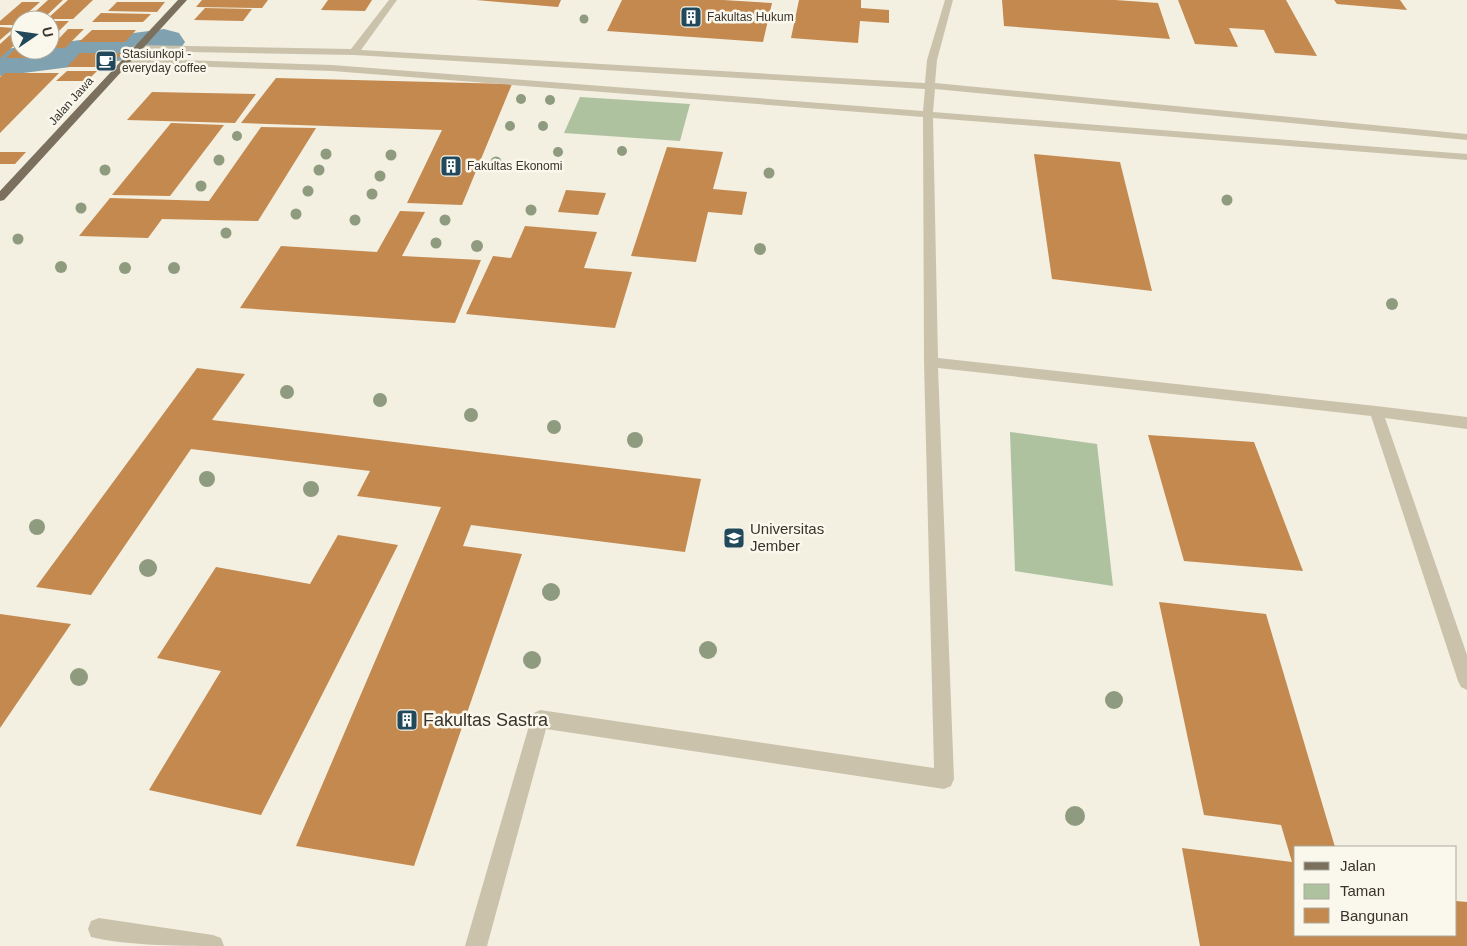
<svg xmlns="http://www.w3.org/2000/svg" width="1467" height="946" font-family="Arial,sans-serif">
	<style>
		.green { fill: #aec2a0 }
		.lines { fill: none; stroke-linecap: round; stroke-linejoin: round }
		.river { fill: #80a1af; fill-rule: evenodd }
		.building { fill: #c3894f }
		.minor { fill: #cbc2ac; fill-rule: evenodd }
		.major { fill: #7b6f5d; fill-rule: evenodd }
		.tree { fill: #8f9b7f }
		.labels { text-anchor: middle; stroke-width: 5; stroke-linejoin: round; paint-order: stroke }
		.far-poi-label { font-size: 12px; fill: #3a332b; stroke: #faf8ed; text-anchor: start }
		.far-street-label { font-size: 12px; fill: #3a332b; stroke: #faf8ed }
		.poi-label { font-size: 15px; fill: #3a332b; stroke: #faf8ed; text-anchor: start }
		.near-poi-label { font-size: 18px; fill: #3a332b; stroke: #faf8ed; text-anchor: start }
	</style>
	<rect width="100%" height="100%" fill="#f3efe1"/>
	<g class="green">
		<path d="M580,97L690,104L680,141L564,133Z"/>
		<path d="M1010,432L1097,444L1113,586L1015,571Z"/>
	</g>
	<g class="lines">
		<path class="river" d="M164,29L179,33L185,42L179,51L164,55L0,76V50L20,47V50H50V44Z"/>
	</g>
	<g class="building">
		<path d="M48,0H63L42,20H26Z"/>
		<path d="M68,0H93L73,19H47Z"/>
		<path d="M202,0H268L262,8L196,7Z"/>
		<path d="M328,0H372L365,11L321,10Z"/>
		<path d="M476,0H561L558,7Z"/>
		<path d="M622,0H723L772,3L763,42L607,31Z"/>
		<path d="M799,0H861V8L889,10V23L860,21L858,43L791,38Z"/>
		<path d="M1002,0H1115L1158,3L1170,39L1004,26Z"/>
		<path d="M1178,0H1286L1317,56L1275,53L1264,30L1229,28L1238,47L1195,44Z"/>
		<path d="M1334,0H1400L1407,10L1337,4Z"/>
		<path d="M22,2H40L14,25H0V21Z"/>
		<path d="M117,2H165L157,12L108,11Z"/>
		<path d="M205,8L252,9L243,21L194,20Z"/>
		<path d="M101,13L151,14L143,22H92Z"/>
		<path d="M50,21H69L50,40Z"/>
		<path d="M20,26V40L0,58V44Z"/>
		<path d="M0,27L14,28L0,40Z"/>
		<path d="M68,29H84L65,48H50Z"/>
		<path d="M92,30H136L125,42H79Z"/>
		<path d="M20,44V50H39L31,58H6Z"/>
		<path d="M80,53H122L110,67H67Z"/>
		<path d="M67,71H97L87,81H56Z"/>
		<path d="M5,73H59L0,133V77Z"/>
		<path d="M276,78L512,84L462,205L407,203L442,130L241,123Z"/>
		<path d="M152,92L256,94L235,123L127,120Z"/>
		<path d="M171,123L224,125L170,196L112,195Z"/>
		<path d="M261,127L316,128L258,221L162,219L148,238L79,236L110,198L209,201Z"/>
		<path d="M667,147L723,152L713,189L747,192L742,215L708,212L696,262L631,256Z"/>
		<path d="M0,152H26L15,164H0Z"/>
		<path d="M1034,154L1120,162L1152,291L1052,279Z"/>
		<path d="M566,190L606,193L598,215L558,212Z"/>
		<path d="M400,211L425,212L402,256L481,260L455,323L240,308L281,246L377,252Z"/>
		<path d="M525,226L597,232L584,268L632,272L615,328L466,314L493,256L511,258Z"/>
		<path d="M197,368L245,374L212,420L701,479L685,552L471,525L463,546L522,554L414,866L296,846L441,507L357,496L370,471L191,449L91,595L36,587Z"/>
		<path d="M1148,435L1254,442L1303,571L1184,561Z"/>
		<path d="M338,535L398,545L261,815L149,790L221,671L157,658L216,567L310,584Z"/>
		<path d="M1159,602L1266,614L1335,847H1296V935H1456V901L1467,902V946H1200L1182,848L1292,862L1281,825L1204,815Z"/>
		<path d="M0,614L71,624L0,728Z"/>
	</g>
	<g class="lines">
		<g class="minor">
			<path d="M389,0H397L361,50L925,83L927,60L945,0H953L937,60L935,83L1467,134V140L935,89L933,112L1467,154V160L933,118L938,358L1376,406L1467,417V429L1385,418L1467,655V690L1461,687L1458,681L1371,416L938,368L954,779L951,786L944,789L546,729L487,946H465L531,719L534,713L540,710L934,768L924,362L923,117L332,71L124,64L119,61L124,58L332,65L923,111L925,89L354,55L136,51L131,48L136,45L351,49Z"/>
			<path d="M99,918L213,935L221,938L224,946C185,946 127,946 91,937L88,929L91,921Z"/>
		</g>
		<path class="major" d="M178,0H187L4,200L0,201V191Z"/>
	</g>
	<g class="tree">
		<circle cx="584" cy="19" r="4.5"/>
		<circle cx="521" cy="99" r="5"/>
		<circle cx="550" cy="100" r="5"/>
		<circle cx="510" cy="126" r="5"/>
		<circle cx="543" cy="126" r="5"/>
		<circle cx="237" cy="136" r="5"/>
		<circle cx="622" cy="151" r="5"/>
		<circle cx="558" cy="152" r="5"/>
		<circle cx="326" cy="154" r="5.5"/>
		<circle cx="391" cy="155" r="5.5"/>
		<circle cx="219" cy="160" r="5.5"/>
		<circle cx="496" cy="162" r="5.5"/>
		<circle cx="105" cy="170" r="5.5"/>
		<circle cx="319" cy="170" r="5.5"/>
		<circle cx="769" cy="173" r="5.5"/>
		<circle cx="380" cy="176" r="5.5"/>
		<circle cx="201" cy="186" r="5.5"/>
		<circle cx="308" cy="191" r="5.5"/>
		<circle cx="372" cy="194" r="5.5"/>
		<circle cx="1227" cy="200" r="5.5"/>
		<circle cx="81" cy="208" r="5.5"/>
		<circle cx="531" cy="210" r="5.5"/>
		<circle cx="296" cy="214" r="5.5"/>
		<circle cx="355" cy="220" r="5.5"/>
		<circle cx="445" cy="220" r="5.5"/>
		<circle cx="226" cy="233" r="5.5"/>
		<circle cx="18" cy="239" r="5.5"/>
		<circle cx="436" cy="243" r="5.5"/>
		<circle cx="477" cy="246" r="6"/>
		<circle cx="760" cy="249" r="6"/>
		<circle cx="61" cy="267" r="6"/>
		<circle cx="125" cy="268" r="6"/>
		<circle cx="174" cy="268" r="6"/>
		<circle cx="1392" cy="304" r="6"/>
		<circle cx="287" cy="392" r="7"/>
		<circle cx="380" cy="400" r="7"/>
		<circle cx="471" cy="415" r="7"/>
		<circle cx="554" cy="427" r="7"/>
		<circle cx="635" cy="440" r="8"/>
		<circle cx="207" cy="479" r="8"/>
		<circle cx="311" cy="489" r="8"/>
		<circle cx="37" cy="527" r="8"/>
		<circle cx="148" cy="568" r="9"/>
		<circle cx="551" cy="592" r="9"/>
		<circle cx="708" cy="650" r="9"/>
		<circle cx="532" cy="660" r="9"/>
		<circle cx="79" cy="677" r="9"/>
		<circle cx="1114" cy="700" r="9"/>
		<circle cx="1075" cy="816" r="10"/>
	</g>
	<defs>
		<g id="building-square" transform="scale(1.125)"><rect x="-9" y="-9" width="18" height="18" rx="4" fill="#21485b" stroke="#faf8ed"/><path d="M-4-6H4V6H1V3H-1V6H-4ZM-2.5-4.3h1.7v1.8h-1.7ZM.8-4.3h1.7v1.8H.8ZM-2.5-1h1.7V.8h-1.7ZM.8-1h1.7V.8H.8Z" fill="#fff"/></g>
		<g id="cafe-square" transform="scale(1.125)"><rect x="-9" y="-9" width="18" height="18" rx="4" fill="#21485b" stroke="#faf8ed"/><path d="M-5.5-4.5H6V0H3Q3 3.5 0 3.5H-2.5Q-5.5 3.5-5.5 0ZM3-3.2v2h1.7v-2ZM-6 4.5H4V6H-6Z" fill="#fff"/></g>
		<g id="university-square" transform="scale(1.125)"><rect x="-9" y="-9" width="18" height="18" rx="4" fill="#21485b" stroke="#faf8ed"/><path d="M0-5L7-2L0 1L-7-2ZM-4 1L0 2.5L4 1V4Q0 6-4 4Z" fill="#fff"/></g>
	</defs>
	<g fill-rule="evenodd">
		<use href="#building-square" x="691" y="17"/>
		<use href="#cafe-square" x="106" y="61"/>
		<use href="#building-square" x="451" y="166"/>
		<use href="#university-square" x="734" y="538"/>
		<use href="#building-square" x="407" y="720"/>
	</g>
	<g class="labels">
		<g class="far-poi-label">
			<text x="707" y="21">Fakultas Hukum</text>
			<text x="122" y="58">Stasiunkopi -<tspan x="122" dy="14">everyday coffee</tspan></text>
			<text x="467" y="170">Fakultas Ekonomi</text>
		</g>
		<g class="far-street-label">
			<text transform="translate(71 101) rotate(-48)" y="4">Jalan Jawa</text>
		</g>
		<g class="poi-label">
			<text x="750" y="534">Universitas<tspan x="750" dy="17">Jember</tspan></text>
		</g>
		<g class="near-poi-label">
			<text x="423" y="726">Fakultas Sastra</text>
		</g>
	</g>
	<rect x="1294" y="846" width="162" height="90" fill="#faf8ed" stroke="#ada99f"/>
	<rect x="1304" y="862" width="25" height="8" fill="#7b6f5d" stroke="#ada99f"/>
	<text x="1340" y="871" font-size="15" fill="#3a332b">Jalan</text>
	<rect x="1304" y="884" width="25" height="15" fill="#aec2a0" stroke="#ada99f"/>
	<text x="1340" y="896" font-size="15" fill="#3a332b">Taman</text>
	<rect x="1304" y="908" width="25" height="15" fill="#c3894f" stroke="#ada99f"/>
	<text x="1340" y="921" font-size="15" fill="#3a332b">Bangunan</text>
	<g transform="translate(35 35) rotate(77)"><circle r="24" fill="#faf8ed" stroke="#ada99f"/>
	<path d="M0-4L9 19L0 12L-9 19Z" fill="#21485b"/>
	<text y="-8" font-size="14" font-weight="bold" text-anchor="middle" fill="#3a332b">U</text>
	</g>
</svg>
